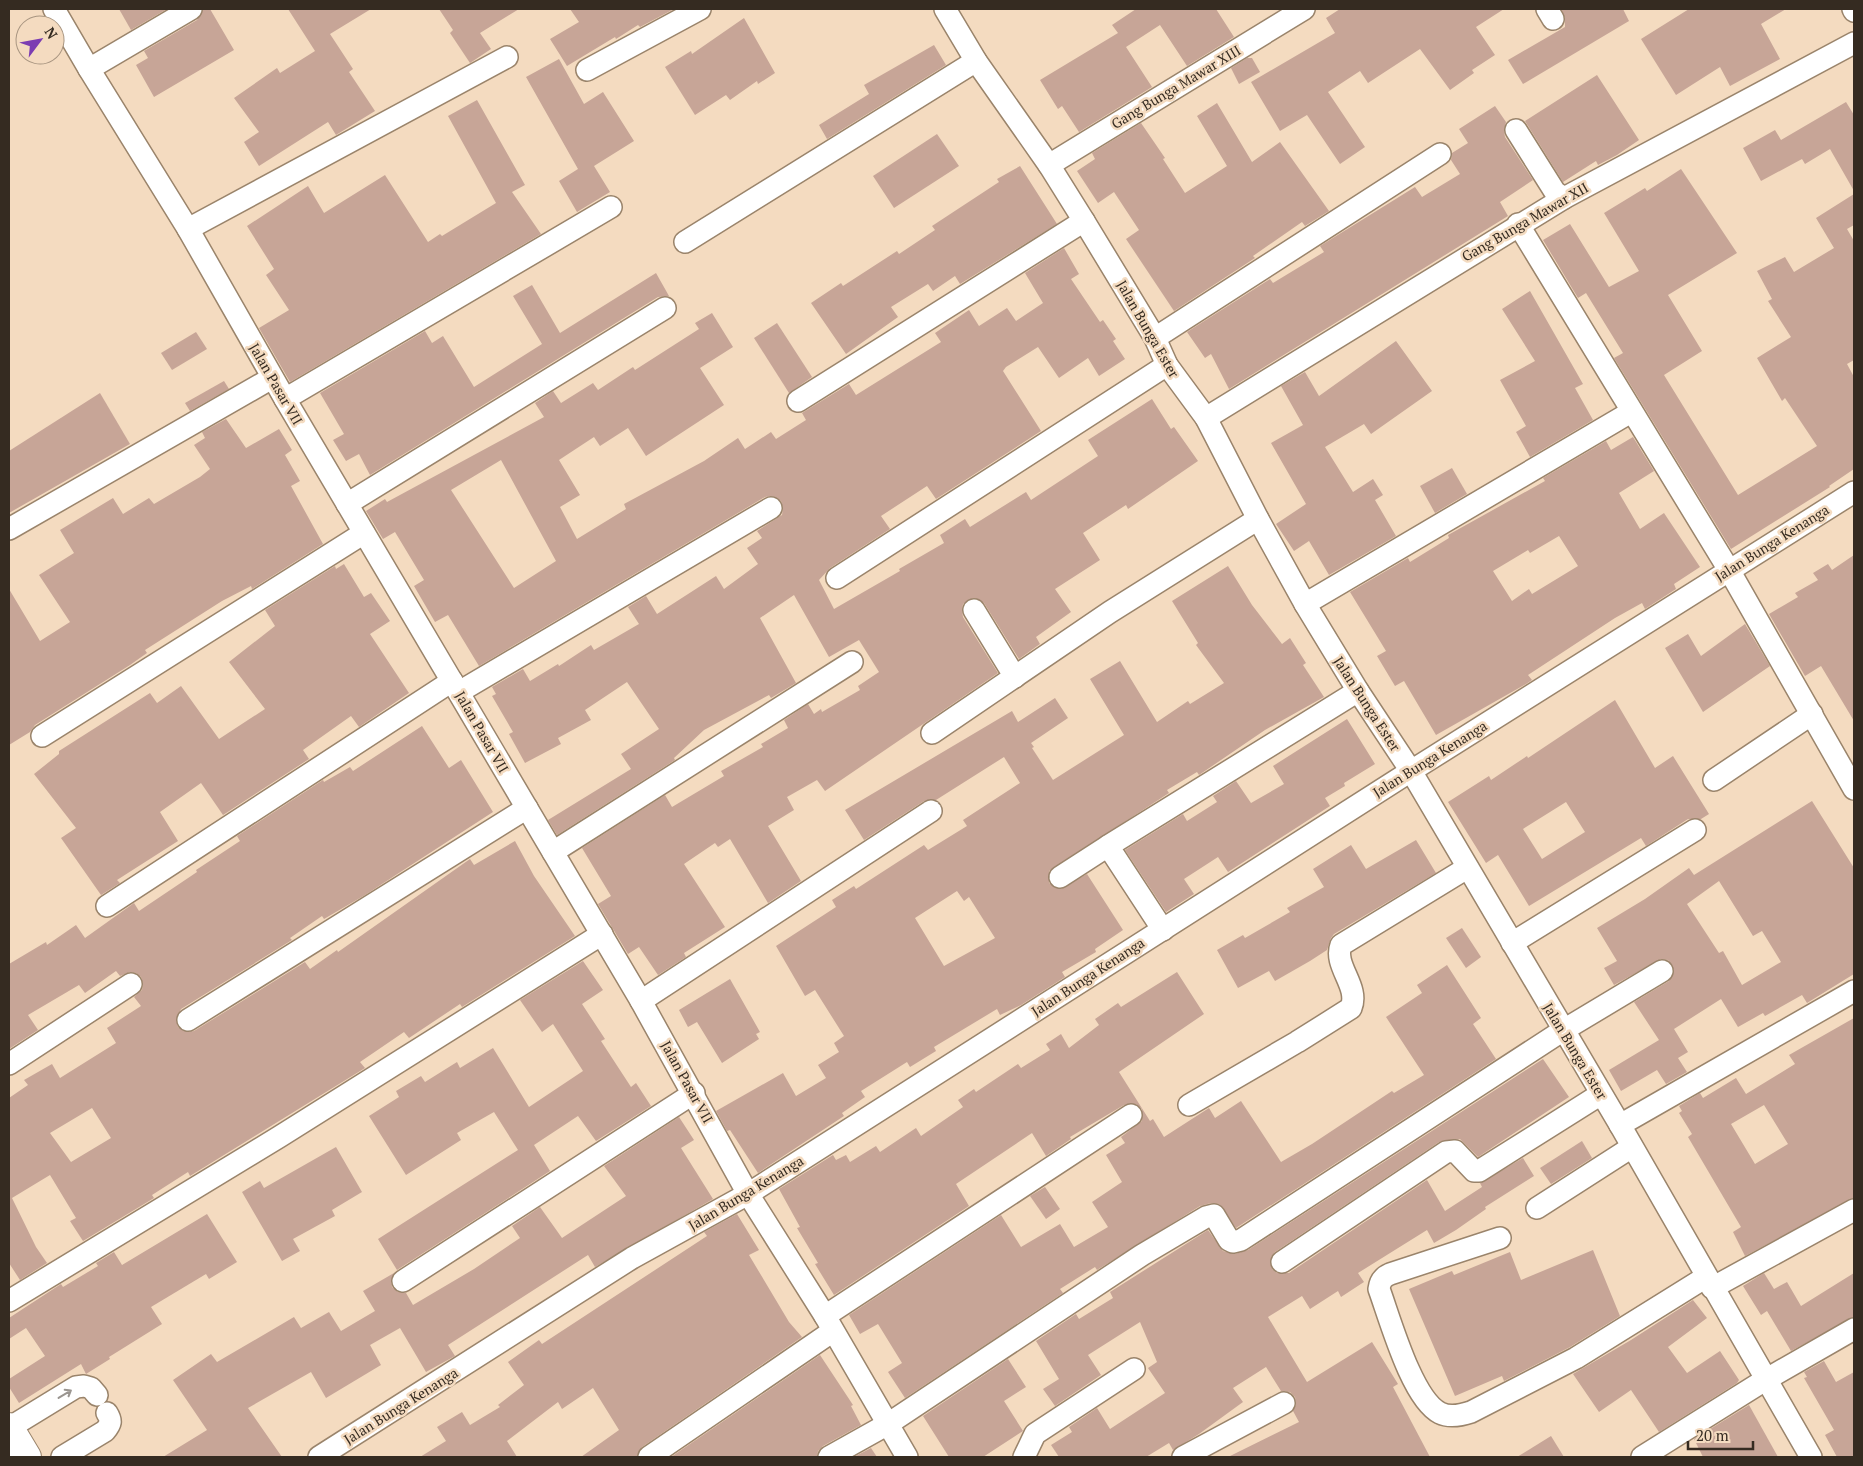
<svg xmlns="http://www.w3.org/2000/svg" width="1863" height="1466" font-family="'PT Serif',serif">
	<style>
		.building { fill: #c7a597; fill-rule: evenodd }
		.lines { fill: none; stroke-linecap: round; stroke-linejoin: round }
		.minor-casing { stroke: #9a846b; stroke-width: 24 }
		.highway-casing { stroke: #9a846b; stroke-width: 30 }
		.minor { stroke: #fff; stroke-width: 21 }
		.highway { stroke: #fff; stroke-width: 28 }
		.oneway { stroke: #9a9590 }
		.labels { text-anchor: middle; stroke-width: 5; stroke-linejoin: round; paint-order: stroke }
		.street-label { font-size: 14px; fill: #352b21; stroke: #f4dbc0 }
	</style>
	<rect width="100%" height="100%" fill="#f4dbc0"/>
	<g class="building">
		<path d="M119,9H167L131,30Z"/>
		<path d="M203,9H210L234,50L154,97L136,65L148,58L144,51L197,20Z"/>
		<path d="M288,9H371L330,34L353,69L349,72L375,111L336,135L328,122L259,166L244,142L259,132L234,98L277,68L280,73L315,51Z"/>
		<path d="M439,9H519L480,33L491,49L470,63L450,33L453,30Z"/>
		<path d="M570,9H674L640,27L638,25L616,39L615,37L567,66L550,39L579,22Z"/>
		<path d="M1136,9H1216L1234,37L1187,66L1160,25L1126,47L1152,87L1079,132L1062,106L1058,109L1040,80L1118,33L1112,25Z"/>
		<path d="M1340,9H1504L1476,27L1495,55L1472,70L1474,73L1450,90L1420,49L1368,83L1360,71L1328,92L1365,147L1340,164L1307,115L1280,131L1251,82L1335,33L1326,18Z"/>
		<path d="M1561,9H1623L1629,21L1523,84L1508,60L1565,27V18Z"/>
		<path d="M1689,9H1786L1761,24L1780,59L1730,86L1720,67L1676,95L1641,39Z"/>
		<path d="M744,18L775,73L758,84L757,81L730,100L726,95L695,115L665,67L691,51L692,54Z"/>
		<path d="M934,45L946,65L827,139L819,125L869,94L864,85Z"/>
		<path d="M1247,58H1252L1260,72L1239,84L1231,68Z"/>
		<path d="M559,59L584,104L603,92L634,141L594,166L610,192L577,212L559,181L578,169L526,77Z"/>
		<path d="M1597,75L1639,140L1617,155L1598,165L1596,161L1563,182L1525,121Z"/>
		<path d="M477,100L525,185L512,192L541,234L290,382L259,328L289,310L266,275L274,269L247,226L308,186L324,213L385,175L428,242L440,234L442,236L496,203L448,116Z"/>
		<path d="M1846,102L1854,115V191L1830,149L1805,164L1802,159L1761,181L1743,148L1775,130L1781,140Z"/>
		<path d="M1217,103L1252,162L1280,142L1329,211L1305,226L1302,222L1253,256L1255,258L1174,311L1126,239L1139,230L1114,192L1098,203L1077,171L1095,159L1092,153L1141,123L1165,158L1163,159L1185,193L1227,166L1197,116Z"/>
		<path d="M1495,106L1506,122L1504,130L1505,137L1533,180L1500,202L1508,216L1229,389L1211,354L1205,358L1187,332L1270,279L1273,283L1324,252L1320,246L1415,187L1422,197L1460,174L1451,160L1452,153L1468,143L1459,129Z"/>
		<path d="M937,134L959,166L894,208L873,176Z"/>
		<path d="M1020,166L1057,224L960,284L955,276L933,291L928,284L891,307L898,317L846,354L811,303L841,283L843,286L897,251L899,254L935,230L932,226L999,182L997,179Z"/>
		<path d="M1681,169L1737,253L1668,295L1702,351L1664,375L1738,495L1817,446L1785,398L1782,401L1757,358L1791,337L1768,301L1772,299L1757,271L1785,257L1794,272L1834,248L1816,218L1854,194V225L1847,229L1854,241V360L1847,364L1854,377V469L1829,486L1830,487L1731,549L1614,358L1623,353L1586,293L1578,298L1543,240L1570,224L1609,287L1639,271L1604,213L1645,188L1647,191Z"/>
		<path d="M1064,248L1079,274L1071,279L1100,322L1103,320L1116,339L1113,341L1125,359L1099,376L1088,358L1059,378L1038,347L1006,367L1003,371L1041,431L936,499L927,486L881,516L890,529L830,568L819,580L834,609L900,571L899,569L944,543L940,535L965,519L970,527L1026,492L1031,500L1098,456L1088,440L1152,399L1171,429L1174,427L1198,461L1128,509L1126,505L1083,533L1100,560L1055,589L1071,612L1036,637L1040,644L1019,659L984,603L974,598L963,604L962,610L963,617L998,673L825,791L817,780L787,797L794,810L768,826L801,881L768,903L730,839L718,847L715,843L684,864L725,927L684,953L686,957L658,975L639,947L628,954L598,904L611,896L582,848L665,795L672,807L724,776L721,771L763,747L761,744L788,728L784,720L808,704L814,714L821,709L822,712L860,690L858,686L879,672L859,640L829,657L794,595L760,618L796,683L771,698L769,695L704,730L674,758L675,760L557,835L548,820L631,769L621,754L659,729L627,682L585,710L591,720L558,738L561,744L525,763L509,734L513,732L492,696L496,694L492,687L523,669L530,681L558,664L559,666L591,645L594,650L639,624L628,607L646,596L657,614L716,576L724,589L758,564L747,548L762,538L757,531L782,515L783,508L781,501L771,496L765,497L479,666L448,615L435,622L414,586L424,580L395,532L383,539L366,511L385,499L387,502L544,417L535,403L553,391L561,403L593,383L598,390L633,367L635,370L699,329L695,323L712,313L733,347L700,368L724,405L646,456L628,428L600,446L594,437L559,460L580,495L560,507L577,539L626,509L624,504L704,461L738,438L745,449L771,432L776,439L806,420L802,413L849,384L856,395L941,342L935,333L969,310L979,326L1007,308L1016,321L1043,303L1025,273ZM501,460L556,561L514,588L451,490Z"/>
		<path d="M656,273L669,296L658,297L370,475L359,454L346,461L333,440L344,434L320,393L425,331L432,343L443,336L474,387L542,344L513,296L532,285L560,333Z"/>
		<path d="M1530,291L1583,384L1575,388L1593,420L1530,457L1516,432L1526,426L1500,380L1535,361L1502,309Z"/>
		<path d="M777,323L812,377L789,393L754,338Z"/>
		<path d="M196,332L207,349L172,370L161,353Z"/>
		<path d="M1396,341L1432,391L1371,434L1364,424L1325,447L1353,492L1373,479L1383,495L1375,500L1396,536L1329,575L1309,541L1294,551L1276,524L1306,504L1271,443L1303,425L1281,386L1305,372L1319,396Z"/>
		<path d="M224,381L229,389L190,411L185,403Z"/>
		<path d="M100,393L130,444L9,513V451Z"/>
		<path d="M226,419L246,448L279,429L292,450L285,455L300,481L291,486L323,544L252,589L251,586L222,601L145,650L147,653L130,665L35,725L30,732L9,745V589L40,641L70,622L39,575L74,553L60,530L113,498L123,514L149,498L154,504L200,477L210,469L194,445L205,438L202,432Z"/>
		<path d="M1633,437L1654,471L1619,493L1640,529L1664,513L1700,567L1674,584L1676,589L1645,609L1642,603L1615,618L1528,675L1532,680L1526,684L1436,735L1404,681L1395,686L1377,656L1386,651L1350,592L1408,558L1410,562L1449,538L1448,535L1545,481L1543,478L1606,441L1611,450ZM1559,536L1578,566L1532,594L1529,589L1512,601L1493,571L1528,550L1530,553Z"/>
		<path d="M1452,468L1467,494L1435,513L1420,486Z"/>
		<path d="M1854,555V721L1821,666L1805,676L1769,614L1798,597L1795,593L1818,580L1813,573L1828,564L1832,570Z"/>
		<path d="M344,564L364,597L371,593L390,621L370,634L409,693L359,727L351,716L303,750L309,759L223,815L201,783L160,812L178,841L117,880L120,883L101,895L61,838L76,828L34,774L59,754V751L150,693L157,703L181,686L219,739L265,709L229,662L275,626L265,610L335,566L336,569Z"/>
		<path d="M1228,566L1252,605L1282,644L1290,638L1306,663L1303,665L1324,697L1265,730L1199,775L1197,772L1167,790L1169,793L1049,871V883L1060,889L1087,874L1123,930L1095,949L1096,952L1062,972L1065,977L1021,1005L1000,1015L997,1009L934,1047L936,1051L910,1067L907,1062L861,1091L865,1097L842,1113L844,1116L758,1173L730,1130L727,1131L716,1111L783,1073L796,1096L826,1078L818,1065L839,1052L834,1043L844,1036L815,990L805,996L776,946L836,907L832,900L854,886L856,889L924,845L928,850L967,826L963,820L1020,783L1004,757L936,800L924,801L864,840L845,810L1012,711L1018,722L1055,698L1068,718L1031,743L1034,747L1032,748L1053,780L1124,735L1090,679L1120,661L1157,722L1188,701L1190,704L1224,683L1196,645L1198,643L1172,601ZM957,891L964,901L969,897L995,938L944,966L915,918Z"/>
		<path d="M1745,624L1770,666L1703,712L1665,648L1688,634L1701,656Z"/>
		<path d="M1615,700L1655,768L1673,756L1709,814L1701,819H1688L1646,846L1641,838L1529,906L1498,855L1486,863L1448,802L1489,776L1491,780L1527,756L1528,758ZM1566,802L1585,832L1542,859L1523,829Z"/>
		<path d="M1347,719L1375,764L1344,783L1345,786L1325,798L1330,806L1228,872L1218,857L1184,879L1194,894L1166,912L1125,850L1183,814L1187,821L1217,802L1213,796L1236,781L1251,803L1284,784L1273,766Z"/>
		<path d="M422,726L449,768L461,760L493,812L365,895L324,919L322,916L290,938L292,940L181,1009L176,1020L178,1027L188,1032L194,1031L305,962L310,969L337,950L338,952L470,859L474,865L515,841L534,876L575,936L462,1007L460,1004L409,1038L404,1032L360,1062L365,1068L190,1176L188,1172L152,1195L154,1198L83,1241L70,1221L76,1218L50,1175L12,1198L36,1247L47,1263L20,1280L9,1263V1098L28,1085L24,1080L52,1064L60,1078L116,1043L107,1028L141,1006L134,997L142,990L143,984L141,977L136,973L130,972L120,976L116,971L85,993L79,985L28,1015L38,1030L9,1049V964L46,942L47,945L76,925L85,938L134,903L139,911L197,872L196,870L240,841L237,836L323,780L324,782L350,767L353,771ZM92,1108L111,1138L71,1162L50,1133Z"/>
		<path d="M1812,801L1854,868V974L1807,1003L1802,995L1765,1016L1763,1013L1738,1027L1721,999L1674,1029L1688,1052L1678,1058L1687,1072L1666,1084L1657,1070L1621,1091L1609,1070L1659,1040L1634,1002L1669,981L1674,970L1668,960L1661,959L1614,985L1604,968L1617,961L1597,928L1645,899L1689,868L1694,875ZM1719,881L1753,936L1762,931L1781,962L1742,985L1723,951L1719,953L1687,904Z"/>
		<path d="M1416,840L1436,873L1334,934L1331,938L1327,950L1310,961L1275,981L1269,971L1238,988L1217,950L1243,935L1245,938L1290,912L1287,908L1324,887L1313,869L1351,845L1366,869Z"/>
		<path d="M1462,928L1481,957L1466,968L1446,938Z"/>
		<path d="M583,961L603,990L582,1004L605,1039L601,1041L631,1087L636,1083L651,1106L596,1141L578,1116L534,1145L550,1171L397,1270L378,1239L518,1150L494,1112L457,1133L461,1140L406,1175L369,1116L399,1097L396,1091L421,1076L425,1082L457,1062L460,1068L493,1048L529,1107L583,1071L553,1024L542,1032L520,1000Z"/>
		<path d="M1447,965L1481,1018L1473,1024L1496,1059L1236,1228L1219,1204L1211,1203L1200,1206L1097,1270L1095,1267L1060,1289L1063,1293L905,1398L888,1372L902,1363L878,1324L860,1334L849,1315L1001,1215L1021,1247L1060,1224L1074,1247L1108,1227L1092,1202L1122,1182L1106,1155L1125,1143L1121,1137L1142,1121V1109L1136,1104L1124,1105L1070,1137L1071,1139L1046,1156L1032,1133L956,1184L969,1206L834,1295L815,1264L818,1263L797,1228L800,1227L779,1189L833,1155L836,1160L846,1155L850,1162L876,1146L880,1152L916,1128L921,1136L963,1107L958,1100L974,1089L976,1092L1018,1064L1021,1068L1050,1050L1046,1044L1061,1034L1069,1048L1099,1025L1095,1019L1118,1003L1121,1007L1177,972L1204,1014L1119,1072L1150,1121L1153,1119L1164,1137L1209,1108L1215,1118L1241,1101L1281,1162L1312,1144L1392,1091L1394,1093L1424,1075L1386,1017L1422,993L1417,985Z"/>
		<path d="M730,979L760,1032L756,1034L759,1039L722,1063L697,1022L688,1027L679,1010Z"/>
		<path d="M1854,1018V1198L1745,1256L1733,1232L1741,1227L1688,1137L1692,1134L1679,1113L1682,1111L1679,1106L1700,1093L1703,1098L1736,1078L1746,1094L1795,1064L1789,1055ZM1764,1105L1788,1144L1755,1164L1731,1124Z"/>
		<path d="M1543,1059L1569,1097L1478,1157L1460,1139L1439,1142L1275,1252L1271,1257L1272,1269L1277,1273H1289L1427,1180L1445,1211L1482,1187L1480,1183L1523,1158L1534,1176L1485,1207L1486,1209L1456,1230L1434,1243L1427,1230L1358,1273L1364,1282L1341,1297L1338,1291L1310,1309L1302,1296L1268,1317L1307,1382L1372,1342L1398,1384L1393,1387L1430,1457H1228L1299,1422L1293,1411L1296,1404L1295,1397L1290,1392L1281,1391L1266,1367L1233,1388L1243,1402L1199,1434L1173,1450L1169,1443L1146,1457H1059L1051,1445L1072,1432L1069,1427L1097,1408L1110,1429L1165,1393L1148,1368L1157,1362L1140,1322L1088,1355L1101,1375L1055,1406L1043,1389L1059,1379L1036,1341L1076,1314L1079,1319L1113,1298L1110,1292L1208,1230L1223,1251L1235,1254L1248,1250Z"/>
		<path d="M679,1117L694,1140L681,1148L713,1199L595,1267L588,1255L448,1345L455,1356L426,1372L400,1328L370,1345L381,1365L326,1398L311,1372L248,1408L282,1457H163L207,1430L173,1380L211,1354L217,1362L294,1317L301,1328L329,1312L341,1331L375,1311L363,1291L394,1273L391,1281L392,1287L398,1292L406,1293L413,1305L474,1269L520,1238L512,1226L540,1207L562,1238L626,1196L604,1166Z"/>
		<path d="M1582,1141L1592,1158L1551,1184L1540,1168Z"/>
		<path d="M336,1147L362,1192L332,1210L335,1216L293,1239L300,1251L282,1261L242,1192L260,1181L264,1188Z"/>
		<path d="M1045,1187L1060,1209L1046,1219L1030,1196Z"/>
		<path d="M207,1214L237,1262L209,1279L206,1274L151,1307L162,1324L109,1357L110,1359L86,1374L81,1364L19,1403L9,1387V1379L45,1356L26,1328L9,1339V1318L61,1284L63,1287L98,1266L96,1263L114,1252L122,1265Z"/>
		<path d="M737,1214L759,1250L749,1255L789,1322L802,1337L642,1447L637,1457H581L619,1430L593,1388L562,1409L558,1402L507,1441L517,1457H420L446,1441L437,1427L462,1412L470,1425L500,1407L498,1405L524,1385L508,1362L539,1340L542,1344L707,1236L704,1232Z"/>
		<path d="M1593,1250L1620,1316L1570,1347L1504,1381L1502,1376L1455,1396L1409,1289L1452,1271L1454,1275L1510,1252L1521,1280Z"/>
		<path d="M1764,1273L1774,1289L1787,1282L1801,1306L1854,1273V1317L1791,1351L1767,1311L1761,1315L1743,1286Z"/>
		<path d="M1693,1300L1707,1318L1668,1347L1687,1373L1720,1351L1739,1380L1737,1383L1659,1432L1631,1390L1599,1412L1573,1374L1631,1340Z"/>
		<path d="M820,1355L853,1405L851,1406L861,1425L823,1446L818,1451L817,1457H671Z"/>
		<path d="M1008,1359L1026,1387L1004,1401L1023,1431L983,1457H949L923,1416Z"/>
		<path d="M1824,1361L1836,1382L1854,1372V1457H1837L1825,1435L1834,1430L1804,1378L1807,1377L1804,1372Z"/>
		<path d="M1749,1405L1778,1457H1703L1694,1439Z"/>
		<path d="M1551,1436L1564,1457H1517Z"/>
		<path d="M871,1448L877,1457H854Z"/>
	</g>
	<g class="lines">
		<g class="minor-casing">
			<g id="minor">
				<path d="M54,9L89,69L188,229L285,399L641,1001L748,1194L825,1316L907,1457"/>
				<path d="M945,9L976,61L1049,165L1084,221L1155,338L1167,365L1206,418L1258,519L1305,604L1358,691L1411,771L1620,1125L1811,1457"/>
				<path d="M1547,9L1553,19"/>
				<path d="M1853,9L1854,11"/>
				<path d="M89,69L191,9"/>
				<path d="M587,70L700,9"/>
				<path d="M1516,130L1555,192L1564,198"/>
				<path d="M1049,165L1304,9"/>
				<path d="M1518,224L1729,570L1854,789"/>
				<path d="M188,229L507,57"/>
				<path d="M685,242L976,61"/>
				<path d="M1155,338L1440,154"/>
				<path d="M285,399L611,207"/>
				<path d="M798,401L1084,221"/>
				<path d="M1206,418L1564,198L1854,43"/>
				<path d="M347,504L665,308"/>
				<path d="M9,529L272,378"/>
				<path d="M837,578L1167,365"/>
				<path d="M1305,604L1631,412"/>
				<path d="M974,610L1015,677"/>
				<path d="M459,692L771,508"/>
				<path d="M932,733L1110,612L1258,519"/>
				<path d="M42,736L364,533"/>
				<path d="M1714,780L1812,714"/>
				<path d="M553,852L852,662"/>
				<path d="M1060,877L1108,846"/>
				<path d="M107,906L452,681"/>
				<path d="M1163,930L1108,846L1358,691"/>
				<path d="M1512,943L1695,830"/>
				<path d="M641,1001L931,811"/>
				<path d="M188,1020L527,808"/>
				<path d="M9,1064L131,984"/>
				<path d="M1189,1105L1297,1042L1351,1008C1360,986 1333,966 1341,945L1467,868"/>
				<path d="M1620,1125L1854,991"/>
				<path d="M1537,1208L1632,1147"/>
				<path d="M1500,1238L1390,1274C1383,1277 1380,1281 1379,1289C1390,1319 1412,1399 1440,1413C1450,1418 1462,1415 1471,1412L1576,1358L1706,1277"/>
				<path d="M1282,1262L1446,1152L1455,1151L1474,1171H1479L1601,1094"/>
				<path d="M403,1281L694,1093"/>
				<path d="M1712,1288L1854,1210"/>
				<path d="M9,1301L279,1137L602,934"/>
				<path d="M825,1316L1131,1115"/>
				<path d="M9,1428L76,1387L84,1386L91,1388L97,1395"/>
				<path d="M62,1457L105,1431C111,1424 112,1421 107,1413"/>
				<path d="M319,1457L632,1258L748,1194L1411,771L1854,492"/>
				<path d="M649,1457L833,1331"/>
				<path d="M829,1457L888,1424L1142,1255L1206,1217L1214,1215L1229,1240L1233,1242L1241,1240L1562,1031L1662,971"/>
				<path d="M1024,1457L1035,1434L1134,1369"/>
				<path d="M1183,1457L1284,1403"/>
				<path d="M1642,1457L1765,1380L1854,1329"/>
			</g>
		</g>
		<g class="highway-casing">
			<path id="highway" d="M9,1427L27,1457"/>
		</g>
		<use href="#minor" class="minor"/>
		<use href="#highway" class="highway"/>
	</g>
	<defs><path id="oneway-shaft" d="M-6 0H5M1.5-3L5.5 0L1.5 3" fill="none" stroke-width="1.6" stroke-linecap="round" stroke-linejoin="round" transform="scale(1.25)"/></defs>
	<use class="oneway" href="#oneway-shaft" transform="translate(65 1394) rotate(-31)"/>
	<g class="labels">
		<g class="street-label">
			<text transform="translate(1176 87) rotate(-31)" y="5">Gang Bunga Mawar XIII</text>
			<text transform="translate(1525 222) rotate(-30)" y="5">Gang Bunga Mawar XII</text>
			<text transform="translate(1148 329) rotate(60)" y="5">Jalan Bunga Ester</text>
			<text transform="translate(276 384) rotate(60)" y="5">Jalan Pasar VII</text>
			<text transform="translate(1772 543) rotate(-32)" y="5">Jalan Bunga Kenanga</text>
			<text transform="translate(1367 704) rotate(57)" y="5">Jalan Bunga Ester</text>
			<text transform="translate(482 732) rotate(60)" y="5">Jalan Pasar VII</text>
			<text transform="translate(1430 759) rotate(-32)" y="5">Jalan Bunga Kenanga</text>
			<text transform="translate(1088 977) rotate(-33)" y="5">Jalan Bunga Kenanga</text>
			<text transform="translate(1575 1051) rotate(59)" y="5">Jalan Bunga Ester</text>
			<text transform="translate(687 1082) rotate(61)" y="5">Jalan Pasar VII</text>
			<text transform="translate(746 1193) rotate(-31)" y="5">Jalan Bunga Kenanga</text>
			<text transform="translate(401 1406) rotate(-32)" y="5">Jalan Bunga Kenanga</text>
		</g>
	</g>
	<rect width="1863" height="1466" fill="none" stroke="#352b21" stroke-width="20"/>
	<g transform="translate(40 40) rotate(58)"><circle r="24" fill="#f4dbc0" stroke="#a89580"/>
	<path d="M0-4L9 19L0 12L-9 19Z" fill="#7c3db2"/>
	<text y="-8" font-size="14" font-weight="bold" text-anchor="middle" fill="#352b21">N</text>
	</g>
	<path d="M1688 1441v8h65v-8" fill="none" stroke="#352b21" stroke-width="2.5"/>
	<text x="1696" y="1441" font-size="15" fill="#352b21" stroke="#f4dbc0" stroke-width="4" paint-order="stroke">20 m</text>
</svg>
